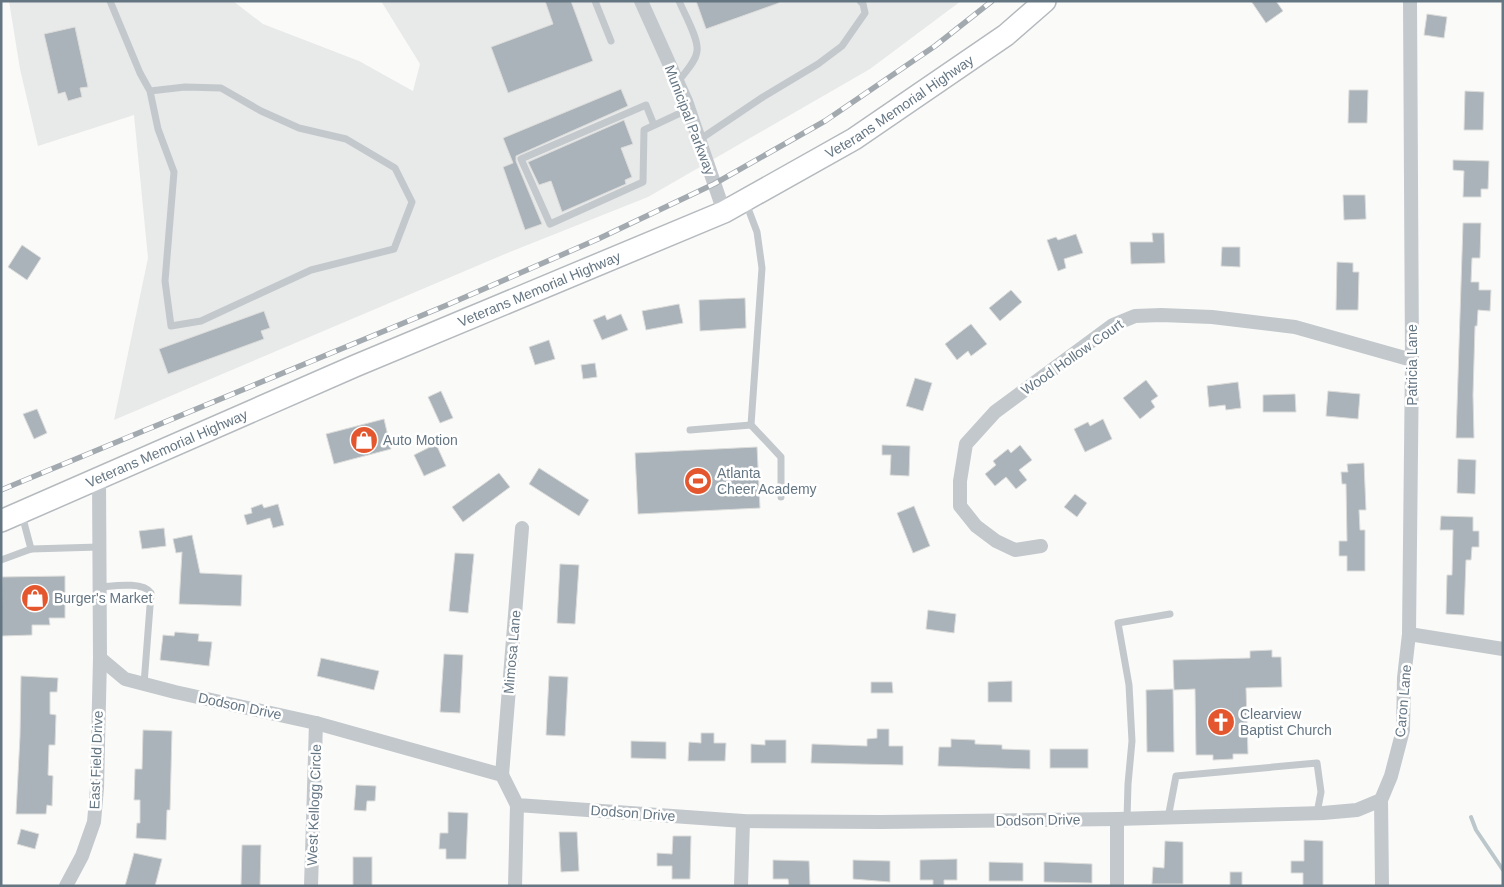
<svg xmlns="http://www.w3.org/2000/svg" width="1504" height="887" font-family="Helvetica,sans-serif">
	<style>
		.built { fill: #e8e9e9 }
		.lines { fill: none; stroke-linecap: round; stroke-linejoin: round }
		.stream { stroke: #bbc7cb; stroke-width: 4 }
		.building { fill: #aab3b9; stroke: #dcdcda }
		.primary-casing { stroke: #b5babe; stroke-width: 24 }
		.service { stroke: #c3c8cc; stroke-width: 7 }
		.minor { stroke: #c3c8cc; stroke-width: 14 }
		.primary { stroke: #fff; stroke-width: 21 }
		.rail-casing { stroke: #a2aab0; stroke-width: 5.5 }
		.rail { stroke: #fff; stroke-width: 4; stroke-dasharray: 11; stroke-linecap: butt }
		.labels { text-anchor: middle; stroke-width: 5; stroke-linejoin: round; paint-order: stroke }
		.street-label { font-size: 14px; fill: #657683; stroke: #fff }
		.poi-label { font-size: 14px; fill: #657683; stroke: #fff; text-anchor: start }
	</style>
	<rect width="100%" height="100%" fill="#fafaf8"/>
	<path class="built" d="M9,1H233L263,24L359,61L413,91L420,64L381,1H961L870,69L648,197L505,254L114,420L148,258L134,115L38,146L20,69Z"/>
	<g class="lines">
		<path class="stream" d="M1471,817L1476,830L1503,870"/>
	</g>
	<g class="building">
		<path d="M545,1H571L593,61L508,93L491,47L553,24Z"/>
		<path d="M696,1H779V3L706,29Z"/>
		<path d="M1251,1H1276L1283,11L1266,23Z"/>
		<path d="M1427,14L1447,17L1444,38L1424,35Z"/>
		<path d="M75,27L88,87L80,88L82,97L68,101L65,92L58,94L44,34Z"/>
		<path d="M621,89L628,106L516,156V161L542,224L525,230L503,167L513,163L503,138Z"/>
		<path d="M1349,90H1368L1367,123H1348Z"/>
		<path d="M1465,91L1484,92L1483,130H1464Z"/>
		<path d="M624,120L633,144L621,148L632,177L625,180L626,184L562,212L551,181L539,185L528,162Z"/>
		<path d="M1453,160L1489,161L1488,189H1481V197H1463L1464,171L1453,170Z"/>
		<path d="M1343,195H1365L1366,219L1344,220Z"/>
		<path d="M1463,223H1481L1480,258H1472L1471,282H1479V290H1491L1490,311L1478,310L1477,326H1475L1473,395L1474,438H1456Z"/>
		<path d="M1152,233H1164L1165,263L1131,264L1130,242H1153Z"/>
		<path d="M1076,234L1083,253L1064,259L1066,268L1058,271L1047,240L1056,237L1058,240Z"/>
		<path d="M22,245L41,258L27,280L8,267Z"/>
		<path d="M1222,247H1240V267L1221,266Z"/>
		<path d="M1337,262L1353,263V272H1359L1358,310H1336Z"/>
		<path d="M1011,290L1022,302L1000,321L989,308Z"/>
		<path d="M745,298L746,328L700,331L699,300Z"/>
		<path d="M679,304L683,323L646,330L642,311Z"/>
		<path d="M264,311L270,328L261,331L264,339L168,374L159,349Z"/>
		<path d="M621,314L628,330L602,340L593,320L605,315L607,320Z"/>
		<path d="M971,324L987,344L971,356L968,351L957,360L945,344Z"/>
		<path d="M549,340L555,359L535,365L529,347Z"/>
		<path d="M595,363L597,377L583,379L581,365Z"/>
		<path d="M915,378L932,383L923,411L906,406Z"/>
		<path d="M1146,380L1158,396L1151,401L1155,407L1140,419L1123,398Z"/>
		<path d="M1238,382L1241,408L1226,410L1225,405L1209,407L1207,386Z"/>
		<path d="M441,391L453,418L440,423L428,397Z"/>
		<path d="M1328,391L1360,394L1358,419L1326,416Z"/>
		<path d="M1295,394L1296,412H1263V395Z"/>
		<path d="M37,409L47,433L34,439L23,414Z"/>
		<path d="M384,419L391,449L334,464L326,434Z"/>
		<path d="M1103,419L1112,439L1085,452L1074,429L1088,422L1090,426Z"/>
		<path d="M436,444L446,466L424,476L414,455Z"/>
		<path d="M882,445L910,446L909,476L890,475L891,455H882Z"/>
		<path d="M1020,445L1032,460L1019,470L1027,480L1016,489L1006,477L995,486L985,474L996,465L993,461L1008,449L1011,453Z"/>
		<path d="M757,447L760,508L638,514L635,453Z"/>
		<path d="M1458,459L1476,460L1475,494L1457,493Z"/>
		<path d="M1364,463L1366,510H1359L1360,530H1365V571H1347V556H1339V541H1347L1346,484H1342L1341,472H1348L1347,464Z"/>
		<path d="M539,468L589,500L579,516L529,484Z"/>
		<path d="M499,473L510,487L463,522L452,507Z"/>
		<path d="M1075,494L1087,503L1077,517L1064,507Z"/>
		<path d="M262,504L264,508L278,504L284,525L273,528L270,518L247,525L244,515L252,513L251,508Z"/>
		<path d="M914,506L930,546L913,553L897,513Z"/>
		<path d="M1441,516L1473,517V531H1479V547H1472L1471,560H1466L1464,615L1446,614L1447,575H1452L1453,530H1440Z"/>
		<path d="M164,528L166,546L142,549L139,531Z"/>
		<path d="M192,535L200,573L242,575L241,606L179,604L182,552L176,553L173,539Z"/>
		<path d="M455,553L474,554L468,613L449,611Z"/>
		<path d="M560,564L579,565L575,624L557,623Z"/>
		<path d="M65,576V618H49L50,625H32V635L1,636L2,577Z"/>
		<path d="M928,610L956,614L954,633L926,629Z"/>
		<path d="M175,632L199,634L198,641L212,642L209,666L160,660L163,635L174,636Z"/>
		<path d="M1272,650V657H1281L1282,687L1246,688L1248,754H1233V759L1213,760V755H1196L1195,689L1174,690L1173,660L1250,658V651Z"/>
		<path d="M444,654L463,655L460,713L440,712Z"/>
		<path d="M321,658L379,671L374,690L317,676Z"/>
		<path d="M21,676L58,678L57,692H50V714L56,715L55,745H49L48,775L53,776L52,806L47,805L46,814H16L20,736Z"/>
		<path d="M549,676L568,677L565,736L546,735Z"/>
		<path d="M1012,681V702H988V682Z"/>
		<path d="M871,682H892L893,693H871Z"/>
		<path d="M1173,689L1174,752H1147L1146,690Z"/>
		<path d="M877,729H889V746H903V765L811,763L812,744L867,746V739L877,738Z"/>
		<path d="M143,730L172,731L170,810H167L166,840L136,838L137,823H140V800H134L135,769H142Z"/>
		<path d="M701,733H714V743H726L725,761H688L689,742L701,743Z"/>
		<path d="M951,739L975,740V744L1002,745V749L1030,750V769L938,766L939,747H951Z"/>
		<path d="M765,740H786V763H751V744L765,745Z"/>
		<path d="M631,741L666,742V759L631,758Z"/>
		<rect x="1050" y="749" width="38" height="19"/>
		<path d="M356,785L376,786L375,801H367L366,811L354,810Z"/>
		<path d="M448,812L468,813L466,859H446V849H439L440,833H448Z"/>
		<path d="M21,829L39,834L35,849L17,844Z"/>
		<path d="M559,832H577L579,871L561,872Z"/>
		<path d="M673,836H691L690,879H672V866H657V853L672,854Z"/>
		<path d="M1304,840L1323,841V886H1303V873H1291V861H1304Z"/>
		<path d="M1165,841L1183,842V884H1152L1153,867L1164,868Z"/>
		<path d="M242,845H261L260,886H241Z"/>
		<path d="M134,853L162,859L155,886H125Z"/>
		<rect x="353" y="857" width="19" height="29"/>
		<path d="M957,859V880H944V886H933V880H920V860Z"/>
		<path d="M773,860L809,861L810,886H789L788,879H773Z"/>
		<path d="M853,860L890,861V882L853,879Z"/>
		<path d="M989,862L1023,863V881H989Z"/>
		<path d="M1044,862L1092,864V883L1044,882Z"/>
		<rect x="1230" y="872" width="12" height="14"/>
	</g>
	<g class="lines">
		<g class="primary-casing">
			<g id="primary">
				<path id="s1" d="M1,521L355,366L724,212L854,139L1006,35L1045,1"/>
			</g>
		</g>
		<g class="service">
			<path d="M110,1L140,73L150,91L158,129L174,172L165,281L171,326L201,321L311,270L394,249L412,202L395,168L346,139L299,128L261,111L221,88L185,87L150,91"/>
			<path d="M595,1L611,41"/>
			<path d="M678,82C684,73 696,62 697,51C699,39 684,13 679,1"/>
			<path d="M654,125L646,105L521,159L550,224L643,182L644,130L689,109"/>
			<path d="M699,140L763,97L818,64L842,46L865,13L863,4L860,1"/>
			<path d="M746,203L757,232L762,268L751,425L781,457V497"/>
			<path d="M690,430L751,425"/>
			<path d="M22,515L31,549"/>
			<path d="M1,560L31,549L99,547"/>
			<path d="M99,587C113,586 143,581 151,593L144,684"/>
			<path d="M1168,818L1176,776L1317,763L1321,792L1317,813"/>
			<path d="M1127,819L1128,784L1132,741L1129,685L1118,623L1170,614"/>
		</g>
		<g class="minor">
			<path d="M641,1L686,101L724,212"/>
			<path d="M1041,546L1015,550L996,541L976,526L960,506V481L966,444L995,412L1113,325L1135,316L1161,315L1212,317L1295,327L1412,360"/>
			<path d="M1409,634L1503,649"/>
			<path d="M100,658L125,679L175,692L316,723L502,775L517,805L743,821L881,822L1117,819L1323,813L1357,810L1381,800"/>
			<path d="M502,775L522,528"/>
			<path d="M1117,819V886"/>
			<path d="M66,886L82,856L94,822L97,788L100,658L99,479"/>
			<path d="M311,886L316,723"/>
			<path d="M515,886L517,805"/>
			<path d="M741,886L743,821"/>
			<path d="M1382,886L1381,800L1391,776L1403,730L1404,678L1409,634L1412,360L1410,1"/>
		</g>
		<use href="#primary" class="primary"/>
		<g class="rail-casing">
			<path id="rail" d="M1,490L447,305L598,239L714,184L825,121L935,46L992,1"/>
		</g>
		<use href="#rail" class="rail"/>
	</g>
	<defs>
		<g id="shop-disc" transform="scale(1.4375)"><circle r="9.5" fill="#e4572e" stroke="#fff"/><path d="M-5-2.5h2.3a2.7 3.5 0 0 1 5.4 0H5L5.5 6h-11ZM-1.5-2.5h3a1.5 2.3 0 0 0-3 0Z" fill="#fff"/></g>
		<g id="stadium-disc" transform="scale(1.4375)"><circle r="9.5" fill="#e4572e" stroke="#fff"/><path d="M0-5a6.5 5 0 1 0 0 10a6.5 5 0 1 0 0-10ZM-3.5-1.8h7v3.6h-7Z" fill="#fff"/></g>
		<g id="church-disc" transform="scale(1.4375)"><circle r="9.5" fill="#e4572e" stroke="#fff"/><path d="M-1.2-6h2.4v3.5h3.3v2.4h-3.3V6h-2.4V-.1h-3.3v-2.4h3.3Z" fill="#fff"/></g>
	</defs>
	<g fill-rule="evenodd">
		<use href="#shop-disc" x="364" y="440"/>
		<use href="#stadium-disc" x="698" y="481"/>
		<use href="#shop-disc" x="35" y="598"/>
		<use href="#church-disc" x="1221" y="722"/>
	</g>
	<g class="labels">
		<g class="street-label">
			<text dy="5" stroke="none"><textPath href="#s1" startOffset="991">Veterans Memorial Highway</textPath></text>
			<text transform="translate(690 120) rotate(69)" y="5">Municipal Parkway</text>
			<text dy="5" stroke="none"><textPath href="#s1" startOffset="586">Veterans Memorial Highway</textPath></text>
			<text transform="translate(1072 357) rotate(-35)" y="5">Wood Hollow Court</text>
			<text transform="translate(1412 365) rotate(-90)" y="5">Patricia Lane</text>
			<text dy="5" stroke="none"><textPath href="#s1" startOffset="181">Veterans Memorial Highway</textPath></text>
			<text transform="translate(512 652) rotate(-85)" y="5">Mimosa Lane</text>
			<text transform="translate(1403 701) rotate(-85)" y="5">Caron Lane</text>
			<text transform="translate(240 706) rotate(12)" y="5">Dodson Drive</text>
			<text transform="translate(96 760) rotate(-88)" y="5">East Field Drive</text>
			<text transform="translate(314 805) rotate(-88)" y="5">West Kellogg Circle</text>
			<text transform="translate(633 813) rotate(4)" y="5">Dodson Drive</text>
			<text transform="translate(1038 820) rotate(-1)" y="5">Dodson Drive</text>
		</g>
		<g class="poi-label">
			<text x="383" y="445">Auto Motion</text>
			<text x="717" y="478">Atlanta<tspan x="717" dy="16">Cheer Academy</tspan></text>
			<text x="54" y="603">Burger's Market</text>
			<text x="1240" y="719">Clearview<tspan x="1240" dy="16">Baptist Church</tspan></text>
		</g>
	</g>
	<rect width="1504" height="887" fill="none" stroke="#657683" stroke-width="5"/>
</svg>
